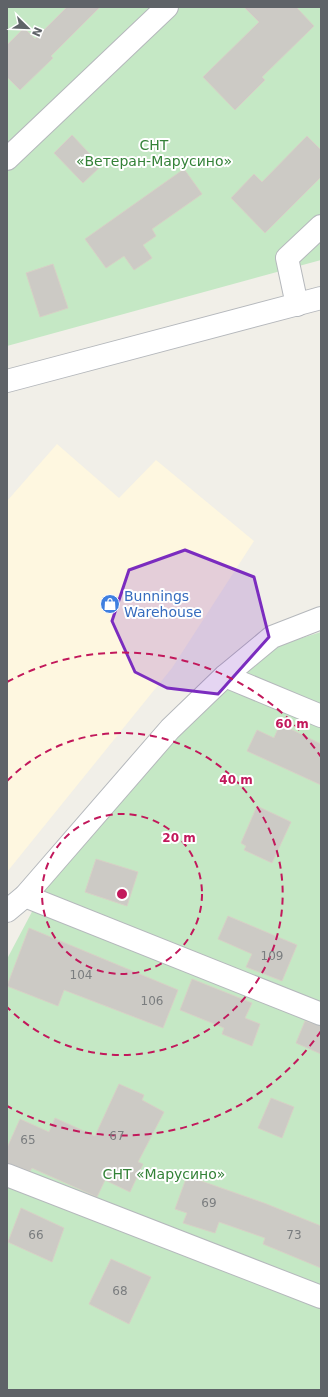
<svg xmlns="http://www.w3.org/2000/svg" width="328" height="1397" font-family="'DejaVu Sans',sans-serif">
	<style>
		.commercial { fill: #fef7e0 }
		.green { fill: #c5e8c5 }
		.building { fill: #cccac5; stroke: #d6d1c6 }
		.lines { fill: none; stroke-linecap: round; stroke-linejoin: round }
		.minor-casing { stroke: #b5b8bc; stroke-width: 24 }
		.minor { stroke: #fff; stroke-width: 22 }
		.marked { fill: #7b2cbf; fill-opacity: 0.2; stroke: #7b2cbf; stroke-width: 3; stroke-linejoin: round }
		.ring { fill: none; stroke: #c2185b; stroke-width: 2; stroke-dasharray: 7 5 }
		.labels { text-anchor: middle; stroke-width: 4; stroke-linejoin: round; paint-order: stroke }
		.number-label { font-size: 12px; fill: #7a7d7f }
		.park-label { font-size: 14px; fill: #348238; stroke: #fff }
		.shop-label { font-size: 14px; fill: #366cbe; stroke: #fff; text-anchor: start }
		.centre { fill: #c2185b; stroke: #fff; stroke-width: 2 }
		.ring-label { font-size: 12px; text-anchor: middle; font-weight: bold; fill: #c2185b; stroke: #fff; stroke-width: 4; stroke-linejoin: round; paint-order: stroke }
	</style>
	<rect width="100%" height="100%" fill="#f1efe8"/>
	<path class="commercial" d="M57,444L119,498L156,460L254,541L172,668L7,872V501Z"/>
	<g class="green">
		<path d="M7,7H321V260L7,346Z"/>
		<path d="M321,632V1390H7V959L44,889L175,737L273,647Z"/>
	</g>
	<g class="building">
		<path d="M67,7H100L51,56L53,58L20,90L7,77V45L24,28L35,39Z"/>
		<path d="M244,7H296L314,26L262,77L265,80L235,110L203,77L259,22Z"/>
		<path d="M72,135L101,166L83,183L54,153Z"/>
		<path d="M307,136L321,150V177L265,233L231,198L254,174L262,182Z"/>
		<path d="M184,169L202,194L152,229L156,236L143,245L152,258L134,270L124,256L106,268L85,239Z"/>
		<path d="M53,264L68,308L40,317L26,273Z"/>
		<path d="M280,724L321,744V785L247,751L257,730L274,738Z"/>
		<path d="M257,806L291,822L272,863L244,850L246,846L241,843Z"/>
		<path d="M96,859L138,872L127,906L85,892Z"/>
		<path d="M228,916L297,945L282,981L246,967L252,954L218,939Z"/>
		<path d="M29,928L178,990L163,1028L64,990L58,1006L7,986Z"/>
		<path d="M192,979L252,1003L245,1018L260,1024L252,1046L222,1034L224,1028L180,1010Z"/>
		<path d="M305,1021L321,1026V1054L296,1043Z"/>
		<path d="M119,1084L144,1095L142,1100L164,1112L138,1162L143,1164L130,1192L105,1180L97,1197L32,1168L30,1171L7,1163V1148L20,1119L49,1132L55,1118L95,1136Z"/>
		<path d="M271,1098L294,1107L282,1138L258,1128Z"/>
		<path d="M187,1176L264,1203L321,1226V1268L263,1244L265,1238L219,1222L215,1233L183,1223L187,1213L175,1209Z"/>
		<path d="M21,1208L64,1228L52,1262L8,1242Z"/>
		<path d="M111,1259L151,1277L129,1324L89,1304Z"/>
	</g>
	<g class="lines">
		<g class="minor-casing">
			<g id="minor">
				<path d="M7,159L167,7"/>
				<path d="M297,305L287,258L321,226"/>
				<path d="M7,381L321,298"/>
				<path d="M225,676L321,716"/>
				<path d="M25,896L321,1014"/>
				<path d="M7,911L25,896L170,729L225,676L272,637L321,618"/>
				<path d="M7,1175L321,1297"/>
			</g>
		</g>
		<use href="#minor" class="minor"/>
	</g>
	<path class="marked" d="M185,550L254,577L269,637L218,694L167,688L135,672L112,621L129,570Z"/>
	<g class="ring">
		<circle cx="122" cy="894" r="80"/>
		<path d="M7 781A161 161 0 1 1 7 1007"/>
		<path d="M321 1031A241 241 0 0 1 7 1106M7 682A241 241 0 0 1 321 757"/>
	</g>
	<defs>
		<g id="shop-disc" transform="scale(1)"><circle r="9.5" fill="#3f7fe0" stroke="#fff"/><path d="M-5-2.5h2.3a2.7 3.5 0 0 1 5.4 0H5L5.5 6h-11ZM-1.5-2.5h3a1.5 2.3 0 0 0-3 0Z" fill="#fff"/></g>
	</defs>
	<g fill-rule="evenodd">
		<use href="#shop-disc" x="110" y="604"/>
	</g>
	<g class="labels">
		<g class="number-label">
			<text x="272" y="960">109</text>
			<text x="81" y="979">104</text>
			<text x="152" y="1005">106</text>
			<text x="117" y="1140">67</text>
			<text x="28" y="1144">65</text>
			<text x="209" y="1207">69</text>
			<text x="36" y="1239">66</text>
			<text x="294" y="1239">73</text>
			<text x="120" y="1295">68</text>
		</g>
		<g class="park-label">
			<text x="154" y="150">СНТ<tspan x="154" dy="16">«Ветеран-Марусино»</tspan></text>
			<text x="164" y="1179">СНТ «Марусино»</text>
		</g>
		<g class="shop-label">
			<text x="124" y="601">Bunnings<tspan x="124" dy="16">Warehouse</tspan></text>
		</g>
	</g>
	<circle cx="122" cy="894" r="6" class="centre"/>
	<g class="ring-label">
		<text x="292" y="728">60 m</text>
		<text x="236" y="784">40 m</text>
		<text x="179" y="842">20 m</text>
	</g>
	<rect width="328" height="1397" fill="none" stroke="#5f6368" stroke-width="16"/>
	<g transform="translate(28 28) rotate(113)" stroke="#ffffff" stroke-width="3" paint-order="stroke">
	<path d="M0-3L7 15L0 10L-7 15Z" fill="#5f6368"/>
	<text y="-6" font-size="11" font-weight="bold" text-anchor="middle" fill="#5f6368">N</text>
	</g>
</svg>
